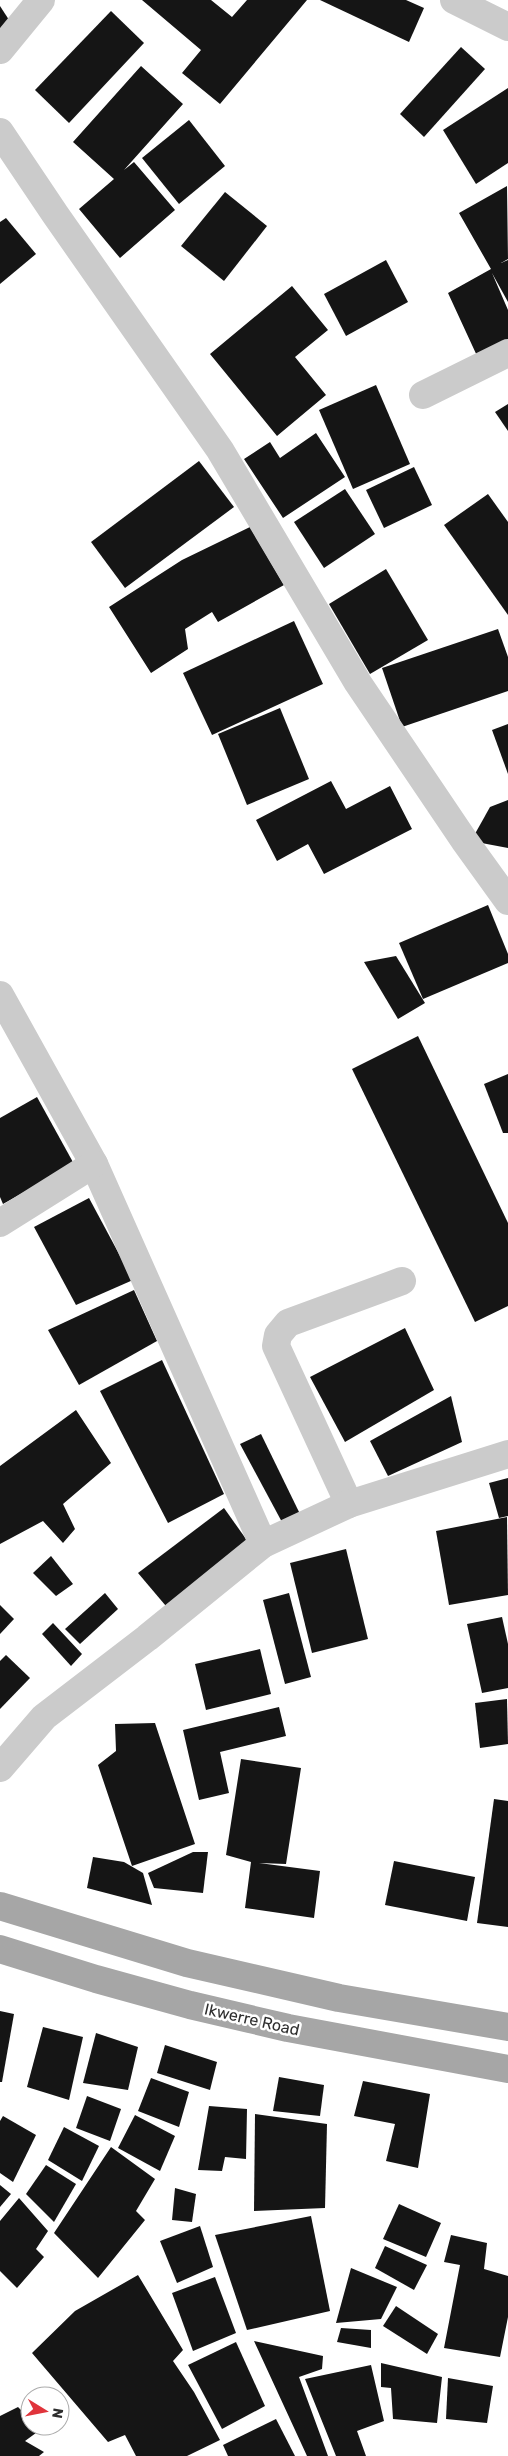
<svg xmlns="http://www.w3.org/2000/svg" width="508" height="2456" font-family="Rubik,sans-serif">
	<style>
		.building { fill: #151515 }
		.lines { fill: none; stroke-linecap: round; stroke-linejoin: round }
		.minor { stroke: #cbcbcb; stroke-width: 28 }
		.major { stroke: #a6a6a6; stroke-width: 28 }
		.labels { text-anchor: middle; stroke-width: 5; stroke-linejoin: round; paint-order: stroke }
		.street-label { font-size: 16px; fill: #2e2e2e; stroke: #fff }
	</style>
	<rect width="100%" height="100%" fill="#fff"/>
	<g class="building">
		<path d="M142,0H211L232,17L247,0H307L220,104L182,73L201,50Z"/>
		<path d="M320,0H406L424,8L409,42Z"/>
		<path d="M0,6L11,23L0,31Z"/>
		<path d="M111,11L144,43L69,123L35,90Z"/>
		<path d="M461,47L485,69L424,137L400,114Z"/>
		<path d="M141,66L183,104L124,170L134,162L175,210L120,258L79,209L114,179L73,142Z"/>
		<path d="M508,88V163L476,184L443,130Z"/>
		<path d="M189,120L225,166L179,204L142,158Z"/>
		<path d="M507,186L508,259L501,263L508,260V302L492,273L508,310V344L478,358L448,293L491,269L459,213Z"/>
		<path d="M225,192L267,226L224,281L181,246Z"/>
		<path d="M6,218L36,254L0,284V222Z"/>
		<path d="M386,260L408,302L346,336L324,294Z"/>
		<path d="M292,286L328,330L295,357L326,395L277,436L210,354Z"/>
		<path d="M376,385L410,464L353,489L319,410Z"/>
		<path d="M508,404V431L495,412Z"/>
		<path d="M316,433L345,477L283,518L244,459L270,442L280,458Z"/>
		<path d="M199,461L234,507L125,588L91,542Z"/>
		<path d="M414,467L432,505L384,528L366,490Z"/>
		<path d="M345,489L375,534L324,568L294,522Z"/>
		<path d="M488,494L508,522V615L444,525Z"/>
		<path d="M250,527L284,585L218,622L212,612L185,629L188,649L151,673L109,607L182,560Z"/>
		<path d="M386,569L428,640L370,674L329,604Z"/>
		<path d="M294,621L323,684L212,735L183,673Z"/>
		<path d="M498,629L508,657V691L402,727L382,668Z"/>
		<path d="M280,708L309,779L247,805L218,734Z"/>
		<path d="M508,724V774L492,730Z"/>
		<path d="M331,781L346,809L390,786L412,829L324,874L308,844L277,861L256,820Z"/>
		<path d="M508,800V848L471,841L490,807Z"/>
		<path d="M488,905L508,954V963L423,999L399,943Z"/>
		<path d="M396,956L425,1003L398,1019L364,962Z"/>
		<path d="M418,1036L508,1223V1306L475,1322L352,1069Z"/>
		<path d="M508,1074V1133H503L484,1084Z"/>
		<path d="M37,1097L74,1164L3,1204L0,1197V1118Z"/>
		<path d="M89,1198L133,1280L76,1305L34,1227Z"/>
		<path d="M134,1290L157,1341L79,1385L48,1330Z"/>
		<path d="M405,1328L434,1390L345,1442L310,1377Z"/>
		<path d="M162,1360L224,1494L168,1523L100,1391Z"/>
		<path d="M451,1396L462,1442L388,1476L370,1441Z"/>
		<path d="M76,1410L111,1463L63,1504L75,1529L63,1543L43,1521L0,1544V1466Z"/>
		<path d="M261,1434L300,1514L283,1524L240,1444Z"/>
		<path d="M508,1478V1516L499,1518L489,1483Z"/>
		<path d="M224,1508L251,1546L171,1612L138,1573Z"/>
		<path d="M507,1517L508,1595L449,1605L436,1531Z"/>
		<path d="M346,1549L368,1639L312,1653L290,1563Z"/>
		<path d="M51,1556L73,1584L56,1596L33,1573Z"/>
		<path d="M105,1593L118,1609L80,1644L65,1629Z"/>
		<path d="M289,1593L311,1677L285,1684L263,1600Z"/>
		<path d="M0,1605L14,1619L0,1634Z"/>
		<path d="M502,1617L508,1644V1688L482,1693L467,1624Z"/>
		<path d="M53,1623L82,1654L71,1666L42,1634Z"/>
		<path d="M260,1649L271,1694L206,1710L195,1664Z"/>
		<path d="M6,1655L30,1678L0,1709V1661Z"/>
		<path d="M507,1699L508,1744L480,1748L475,1703Z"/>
		<path d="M279,1707L286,1736L220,1752L229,1793L199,1800L183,1730Z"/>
		<path d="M155,1723L195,1844L132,1866L98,1765L116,1751L115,1724Z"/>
		<path d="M241,1759L301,1768L286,1864L259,1863L320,1871L314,1918L245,1908L251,1862L226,1855Z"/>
		<path d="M494,1799L508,1801V1927L477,1923Z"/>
		<path d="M193,1852H208L203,1893L154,1888L148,1873Z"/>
		<path d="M93,1857L124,1862L143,1873L152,1905L87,1888Z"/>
		<path d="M394,1861L475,1877L467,1921L385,1905Z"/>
		<path d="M0,2011L14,2014L2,2082H0Z"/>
		<path d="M43,2027L83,2037L69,2100L27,2087Z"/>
		<path d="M96,2033L138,2047L128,2090L83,2083Z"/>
		<path d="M165,2045L217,2062L210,2090L157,2073Z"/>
		<path d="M279,2077L324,2085L320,2116L273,2111Z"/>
		<path d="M151,2078L189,2092L179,2127L138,2111Z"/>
		<path d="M363,2081L430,2094L418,2168L386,2161L395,2124L354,2116Z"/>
		<path d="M87,2096L121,2109L110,2141L76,2128Z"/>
		<path d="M209,2106L247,2109L246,2159L225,2157L222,2171L198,2170Z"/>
		<path d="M255,2114L327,2124L325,2208L254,2211Z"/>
		<path d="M135,2115L175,2136L160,2171L118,2148Z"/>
		<path d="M3,2116L36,2135L13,2182L0,2173V2121Z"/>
		<path d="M64,2127L99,2146L82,2181L48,2160Z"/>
		<path d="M111,2147L155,2179L136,2211L145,2220L98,2278L54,2233Z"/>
		<path d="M46,2165L76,2184L54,2222L26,2194Z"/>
		<path d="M0,2185L11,2194L0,2207Z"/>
		<path d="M175,2188L196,2194L192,2222L172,2220Z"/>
		<path d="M19,2198L48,2231L36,2249L44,2257L17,2288L0,2271V2221Z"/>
		<path d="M399,2204L441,2223L426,2257L383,2239Z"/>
		<path d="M311,2216L330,2311L247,2330L215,2235Z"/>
		<path d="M200,2226L213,2267L177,2283L160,2241Z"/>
		<path d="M451,2235L487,2243L484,2269L508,2276V2317L500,2357L444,2348L460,2265L444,2262Z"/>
		<path d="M385,2246L427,2265L414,2290L375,2268Z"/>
		<path d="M351,2268L397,2287L381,2319L336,2323Z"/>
		<path d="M138,2275L183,2350L173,2361L194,2392L220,2440L187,2456H136L125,2435L108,2442L32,2353L75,2311Z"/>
		<path d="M215,2277L236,2333L193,2351L172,2293Z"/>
		<path d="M396,2306L438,2334L427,2354L383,2326Z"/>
		<path d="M341,2328L371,2330V2348L337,2342Z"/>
		<path d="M254,2341L323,2356L322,2369L299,2377L328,2456H307Z"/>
		<path d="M236,2342L265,2406L222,2429L188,2365Z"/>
		<path d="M381,2363L442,2377L437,2423L393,2419L391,2388L381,2387Z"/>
		<path d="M371,2365L384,2421L357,2431L366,2456H336L305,2379Z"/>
		<path d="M448,2378L493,2386L487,2423L446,2419Z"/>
		<path d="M18,2407L30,2419V2426H36L40,2430L25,2441L44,2452L39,2456H0V2416Z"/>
		<path d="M276,2419L295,2456H228L223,2445Z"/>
	</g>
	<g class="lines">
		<g class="minor">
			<path d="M454,0L508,27"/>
			<path d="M0,50L41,0"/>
			<path d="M0,132L55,214L220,450L358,683L464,840L508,901"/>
			<path d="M423,395L508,353"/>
			<path d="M0,995L94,1164L263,1544"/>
			<path d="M0,1223L94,1164"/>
			<path d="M349,1504L276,1346L278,1335L288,1323L402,1281"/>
			<path d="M0,1768L44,1717L147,1638L263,1544L349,1504L508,1454"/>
		</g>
		<g class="major">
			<path d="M0,1906L187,1963L339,1998L508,2027"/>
			<path d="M0,1949L96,1979L190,2005L288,2028L508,2069"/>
		</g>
	</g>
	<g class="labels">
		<g class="street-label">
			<text transform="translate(252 2019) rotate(13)" y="6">Ikwerre Road</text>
		</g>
	</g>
	<g transform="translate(45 2411) rotate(100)"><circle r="24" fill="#ffffff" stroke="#ababab"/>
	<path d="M0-4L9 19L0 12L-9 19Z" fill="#e0343b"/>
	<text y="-8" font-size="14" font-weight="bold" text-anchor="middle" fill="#2e2e2e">N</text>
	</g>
</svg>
